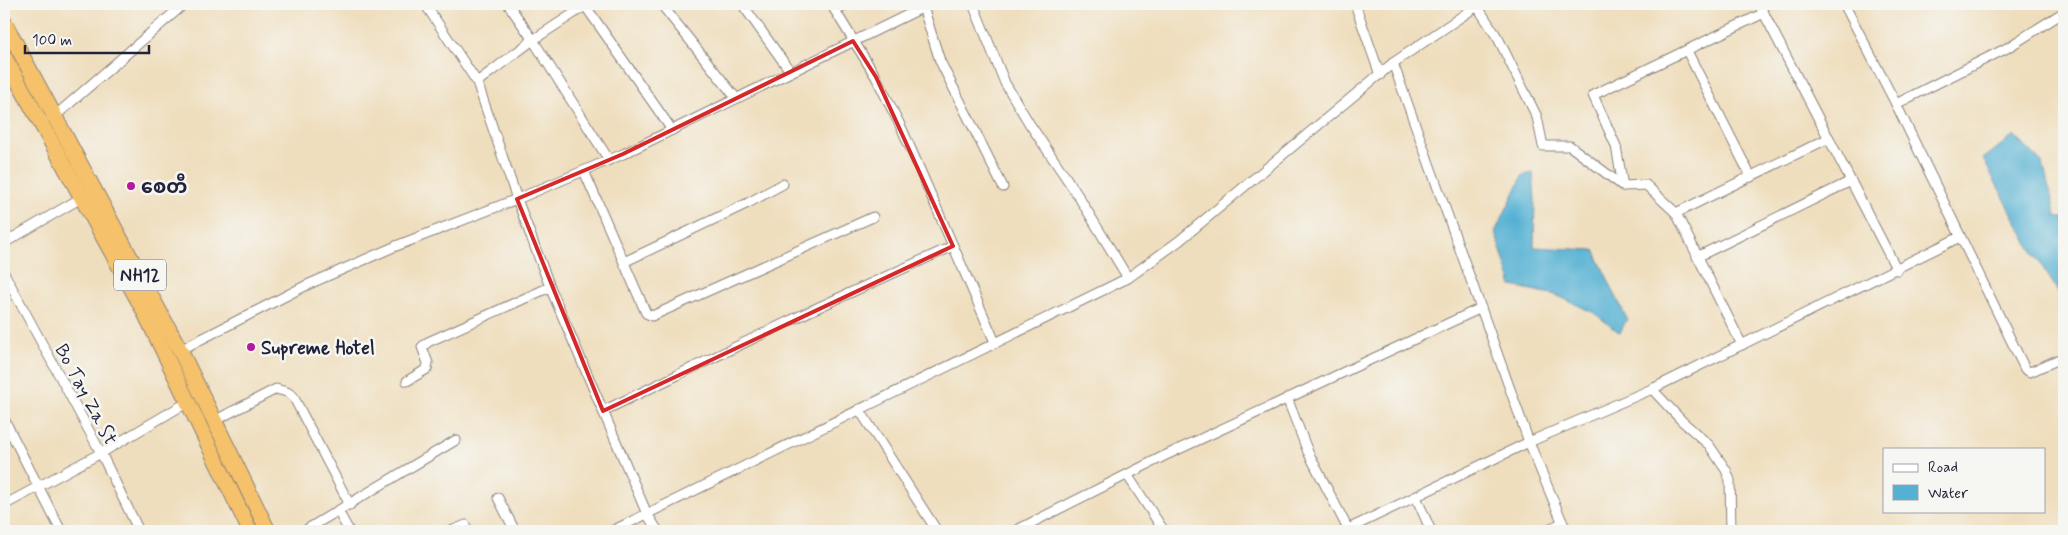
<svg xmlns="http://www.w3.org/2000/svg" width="2068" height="535" font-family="Mynerve,'Noto Sans Myanmar',sans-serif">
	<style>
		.water { fill: #55b1d3; stroke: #3c6a87 }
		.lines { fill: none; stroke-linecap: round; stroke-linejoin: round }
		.street-casing { stroke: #88807c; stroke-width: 11 }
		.highway-casing { stroke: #88807c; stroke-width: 17 }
		.street { stroke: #fff; stroke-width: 9 }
		.highway { stroke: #f5c16b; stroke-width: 15 }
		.marked { fill: none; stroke: #d62828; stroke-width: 4; stroke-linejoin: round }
		.poi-dot { fill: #b5179e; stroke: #f6f6f2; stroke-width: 2 }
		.labels { text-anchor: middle; stroke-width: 5; stroke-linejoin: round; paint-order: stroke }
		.shield { fill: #f6f6f2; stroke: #626272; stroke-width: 1 }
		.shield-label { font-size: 18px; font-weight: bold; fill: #22223b }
		.poi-label { font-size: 19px; font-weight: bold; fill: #22223b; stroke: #f6f6f2; text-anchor: start }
		.street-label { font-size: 19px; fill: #22223b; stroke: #f6f6f2 }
	</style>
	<rect width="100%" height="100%" fill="#f6f6f2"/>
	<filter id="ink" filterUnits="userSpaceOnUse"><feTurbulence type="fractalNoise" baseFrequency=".02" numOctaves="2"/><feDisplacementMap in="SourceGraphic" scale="10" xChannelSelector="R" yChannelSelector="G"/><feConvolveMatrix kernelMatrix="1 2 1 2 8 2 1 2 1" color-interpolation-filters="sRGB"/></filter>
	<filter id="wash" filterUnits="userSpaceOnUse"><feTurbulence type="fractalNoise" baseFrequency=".0096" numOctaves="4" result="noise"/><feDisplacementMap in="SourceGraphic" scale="20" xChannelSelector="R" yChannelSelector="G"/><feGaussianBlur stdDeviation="1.12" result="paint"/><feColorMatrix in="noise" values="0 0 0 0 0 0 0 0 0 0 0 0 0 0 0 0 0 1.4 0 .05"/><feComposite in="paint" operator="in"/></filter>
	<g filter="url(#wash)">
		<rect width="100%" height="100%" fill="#efdebd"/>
		<g class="water">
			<path d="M2014,135L2043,164L2056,216L2064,218V300L2034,254L1983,159Z"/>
			<path d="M1533,173L1535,199L1534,247L1594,250L1627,319L1620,333L1594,313L1556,295L1512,286L1495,232L1523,175Z"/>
		</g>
	</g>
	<g filter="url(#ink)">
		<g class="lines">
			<g class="street-casing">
				<g id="street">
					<path d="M425,4L477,82L517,199L550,287L647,514L658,531"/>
					<path d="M508,4L533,40L609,160"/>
					<path d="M584,4L672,130"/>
					<path d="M661,4L736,98"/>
					<path d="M742,4L790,71"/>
					<path d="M831,4L876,77L903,131L995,342"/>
					<path d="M973,4L1005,83L1029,123L1077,194L1128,278"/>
					<path d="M1355,4L1380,75"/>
					<path d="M1759,4L1897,270"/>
					<path d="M1844,4L1896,104L2025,369L2030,372L2064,357"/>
					<path d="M1477,6L1499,40L1537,117L1543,146H1570L1623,186"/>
					<path d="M923,7L940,61L1003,187"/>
					<path d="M835,10L847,4"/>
					<path d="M1687,51L1751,177"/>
					<path d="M1393,63L1529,442L1566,531"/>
					<path d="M477,82L533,40L588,4"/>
					<path d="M1896,104L2007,48L2064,12"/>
					<path d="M51,117L55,116L184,4"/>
					<path d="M584,171L646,313L652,316L873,217"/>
					<path d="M1676,213L1829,138"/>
					<path d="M4,243L81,198"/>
					<path d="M1697,257L1851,181"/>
					<path d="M624,262L748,203L783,184"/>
					<path d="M4,273L101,453L139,531"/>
					<path d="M1742,345L1676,213L1646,185L1623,186L1616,146L1593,95L1764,13"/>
					<path d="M180,350L307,285L396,246L522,197L623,154L930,4"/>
					<path d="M407,381L427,369L428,363L422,347L428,342L550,287"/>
					<path d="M1652,389L1682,421L1709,445L1726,470L1730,480L1731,531"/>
					<path d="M1287,398L1308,452L1349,531"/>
					<path d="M859,409L937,531"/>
					<path d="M603,411L808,312L953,246"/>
					<path d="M4,419L61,531"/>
					<path d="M214,421L276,389L287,392L293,396L350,505"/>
					<path d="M1128,476L1164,531"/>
					<path d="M1416,497L1431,531"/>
					<path d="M498,498L515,531"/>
					<path d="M4,505L101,453L188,402"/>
					<path d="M338,511L349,531"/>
					<path d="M304,531L456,440"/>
					<path d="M451,531L466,525"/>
					<path d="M612,531L1128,278L1179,241L1393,63L1480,4"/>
					<path d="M1015,531L1162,457L1481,308"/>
					<path d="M1344,531L1529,442L1652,389L1960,237"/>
					<path d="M1543,531L1563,523"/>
				</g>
			</g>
			<g class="highway-casing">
				<g id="highway">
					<path d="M4,22L180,350L268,531"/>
					<path d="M4,56L144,311L250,531"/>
				</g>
			</g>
			<use href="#street" class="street"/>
			<use href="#highway" class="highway"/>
		</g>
	</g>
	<path class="marked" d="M853,41L876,77L953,246L603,411L517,199L623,154Z"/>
	<g class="poi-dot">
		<circle cx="131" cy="186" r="5"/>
		<circle cx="251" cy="347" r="5"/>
	</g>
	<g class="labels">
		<rect class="shield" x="114" y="259.5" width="52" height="31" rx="4"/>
		<g class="shield-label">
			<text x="140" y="281">NH12</text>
		</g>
		<g class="poi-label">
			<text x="141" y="193">စေတီ</text>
			<text x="261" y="354">Supreme Hotel</text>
		</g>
		<g class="street-label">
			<text transform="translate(87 394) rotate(62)" y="7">Bo Tay Za St</text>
		</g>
	</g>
	<rect width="2068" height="535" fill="none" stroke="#f6f6f2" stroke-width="20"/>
	<rect x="1883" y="448" width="162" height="65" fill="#f6f6f2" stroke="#a1a1a9"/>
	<rect x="1893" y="464" width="25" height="8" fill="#ffffff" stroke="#a1a1a9"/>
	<text x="1928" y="472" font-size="15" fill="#22223b">Road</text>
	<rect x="1893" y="485" width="25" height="15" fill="#55b1d3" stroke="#a1a1a9"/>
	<text x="1928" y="498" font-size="15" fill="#22223b">Water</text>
	<path d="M25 45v8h124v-8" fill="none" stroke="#22223b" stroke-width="2.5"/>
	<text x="32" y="45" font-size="15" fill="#22223b" stroke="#f6f6f2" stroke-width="4" paint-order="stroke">100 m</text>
</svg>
